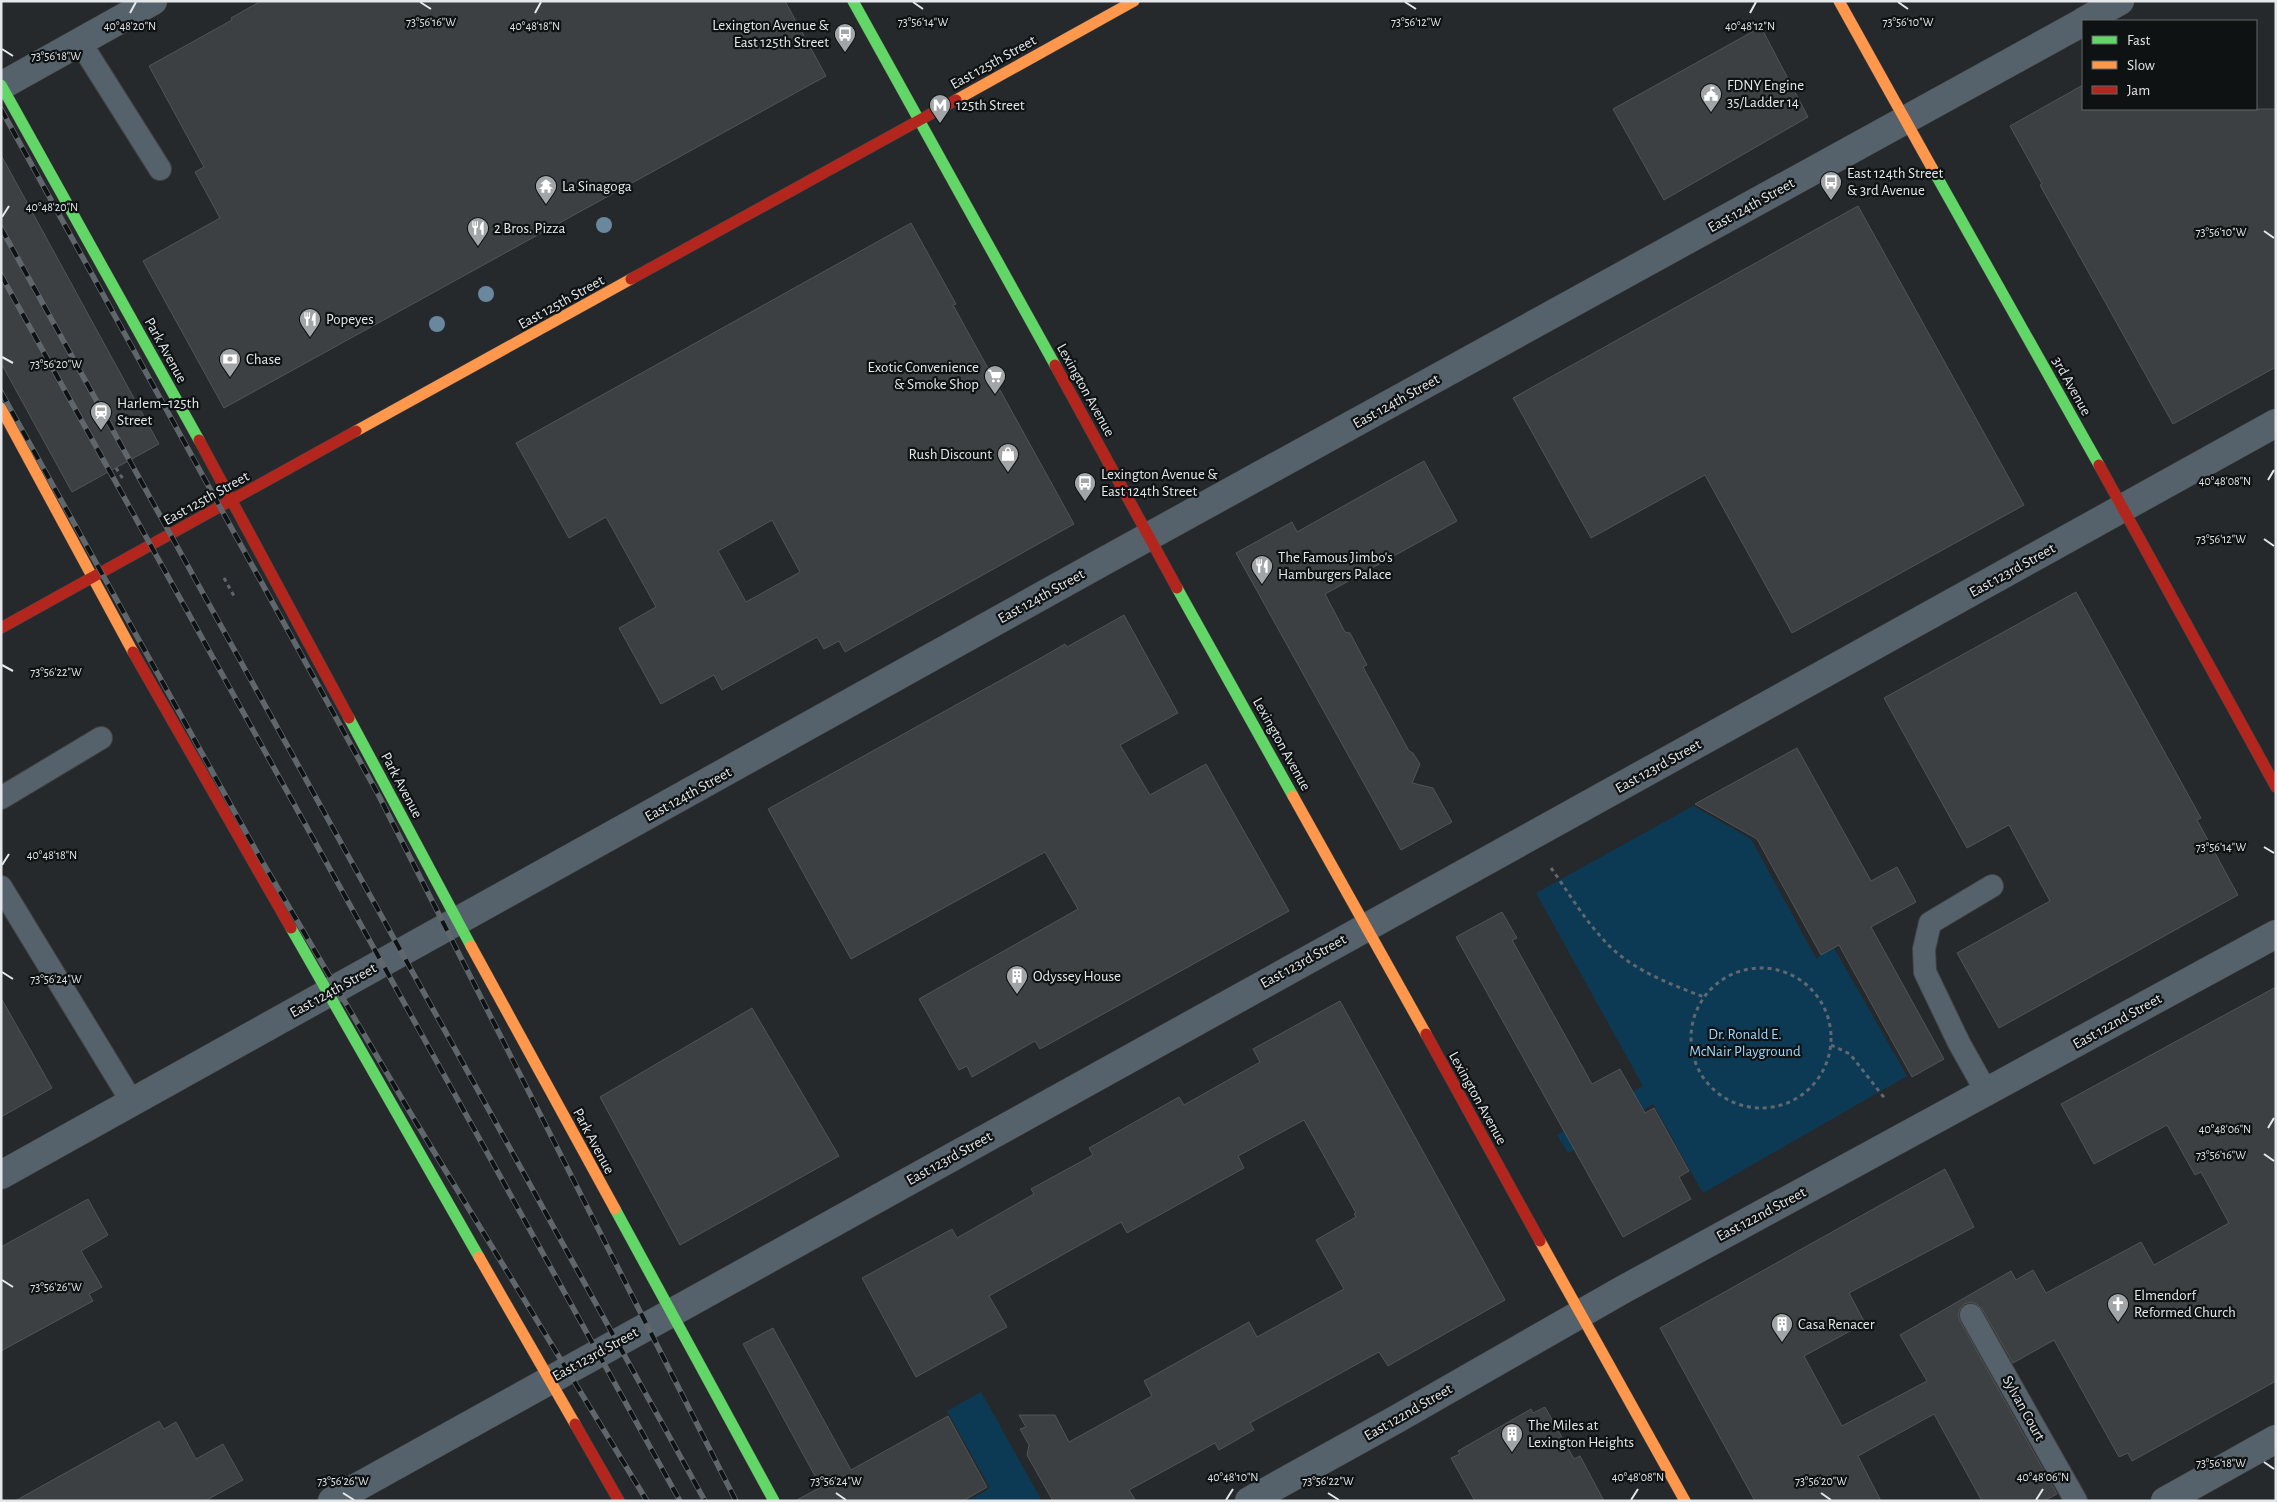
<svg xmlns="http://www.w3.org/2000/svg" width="2277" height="1502" font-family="'Alegreya Sans',sans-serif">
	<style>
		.green { fill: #0c3a55 }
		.building { fill: #3d4042; stroke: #515456; fill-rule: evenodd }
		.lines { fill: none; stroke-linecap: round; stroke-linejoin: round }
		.lane-casing { stroke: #424445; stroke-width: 24 }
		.street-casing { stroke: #424445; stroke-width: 29 }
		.fast-casing { stroke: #424445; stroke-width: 12 }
		.slow-casing { stroke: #424445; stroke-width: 12 }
		.jam-casing { stroke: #424445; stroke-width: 12 }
		.path { stroke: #5f686e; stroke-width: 3; stroke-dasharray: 4 4; stroke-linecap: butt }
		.lane { stroke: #56626b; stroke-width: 22 }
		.street { stroke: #56626b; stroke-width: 28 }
		.fast { stroke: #63d668; stroke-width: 11 }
		.slow { stroke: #ff974d; stroke-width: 11 }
		.jam { stroke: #b3261e; stroke-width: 11 }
		.rail-casing { stroke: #5f676d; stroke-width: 5.5 }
		.rail { stroke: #0f1213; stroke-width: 4; stroke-dasharray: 11; stroke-linecap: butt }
		.tree { fill: #69879d }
		.ticks { fill: none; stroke: #e5e8eb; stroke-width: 2 }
		.labels { text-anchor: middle; stroke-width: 4.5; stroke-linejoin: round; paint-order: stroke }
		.poi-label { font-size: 15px; fill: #e5e8eb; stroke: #0f1213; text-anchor: start }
		.street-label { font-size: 15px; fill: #e5e8eb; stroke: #0f1213 }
		.park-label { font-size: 15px; fill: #9fd4fb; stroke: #0f1213 }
		.ticks-label { font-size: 12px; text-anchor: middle; fill: #e5e8eb; stroke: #0f1213; stroke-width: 4.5; stroke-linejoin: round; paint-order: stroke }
	</style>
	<rect width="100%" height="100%" fill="#26292b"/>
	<g class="green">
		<path d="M1693,806L1751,839L1816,958L1834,948L1907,1076L1703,1193L1653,1104L1568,1153L1557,1135L1643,1086L1536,893Z"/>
		<path d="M981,1392L1042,1501H968L990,1488L947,1411Z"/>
	</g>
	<g class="building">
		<path d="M261,1H785L826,76L224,408L143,261L220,218L195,172L204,167L149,66L232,20L231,18Z"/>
		<path d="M1761,27L1808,117L1664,200L1613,109Z"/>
		<path d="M2083,85V109H2276V367L2173,424L2040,185L2042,184L2010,126Z"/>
		<path d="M1,155L159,444L72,492L1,363Z"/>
		<path d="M1858,206L2024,505L1792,633L1705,475L1591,538L1513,398Z"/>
		<path d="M911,223L956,304L953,305L1074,524L845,652L839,641L824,649L817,637L722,690L714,675L661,704L619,628L656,607L606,517L569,538L516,443ZM772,520L800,572L746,602L718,551Z"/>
		<path d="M1424,461L1457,521L1325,594L1345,632L1350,633L1367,665L1363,667L1409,751L1413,753L1420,764L1412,783L1433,788L1452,822L1401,850L1236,553L1292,522L1297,532Z"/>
		<path d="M2076,592L2201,818L2197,820L2238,895L1999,1028L1957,953L2050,901L2009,825L1967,848L1884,698Z"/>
		<path d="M1124,615L1178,713L1120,745L1150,795L1206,764L1289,911L1040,1049L1035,1041L972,1077L967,1066L959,1070L919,999L1078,909L1045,852L851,959L768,809L1039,659L1065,644L1067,647Z"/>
		<path d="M1797,748L1871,881L1897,867L1916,902L1871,927L1944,1059L1912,1077L1839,945L1821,955L1757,839L1695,804Z"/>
		<path d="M1502,912L1517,938L1512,940L1592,1084L1620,1069L1645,1113L1654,1108L1689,1171L1679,1177L1691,1199L1623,1237L1456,937Z"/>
		<path d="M2276,987V1381L2132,1461L2128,1453L2119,1457L2054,1340L2013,1363L1982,1309L1977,1304L1971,1302L1964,1304L1960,1309L1958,1315L1960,1321L2057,1494L2044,1501H1982L1934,1414L1858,1456L1881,1501H1755L1660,1328L1945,1169L1974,1227L1849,1293L1865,1323L1804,1356L1842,1426L1927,1381L1900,1335L2011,1271L2016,1280L2033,1270L2046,1293L2141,1242L2154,1265L2229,1223L2201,1172L2195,1175L2167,1125L2094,1164L2061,1104Z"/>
		<path d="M1,998L52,1088L1,1117Z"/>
		<path d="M1340,1001L1505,1300L1388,1366L1379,1352L1250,1423L1254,1430L1219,1450L1215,1443L1129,1490L1136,1501H1053L1027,1455L1029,1445L1020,1429L1026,1427L1019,1415H1055L1069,1442L1152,1396L1144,1381L1249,1322L1257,1337L1344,1289L1316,1240L1356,1217L1354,1214L1356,1213L1304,1120L1238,1156L1244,1168L1127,1233L1121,1222L989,1296L1007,1327L916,1377L862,1278L952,1229L957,1238L1034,1194L1031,1189L1093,1155L1089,1148L1179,1097L1184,1105L1260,1062L1253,1049Z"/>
		<path d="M752,1008L839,1156L680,1245L600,1097Z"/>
		<path d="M88,1199L108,1235L81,1251L102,1287L89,1294L93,1301L1,1351V1247Z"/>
		<path d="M773,1328L851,1470L948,1416L987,1487L963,1501H795L821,1487L743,1344Z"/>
		<path d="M1545,1407L1574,1459L1580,1456L1604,1501H1475L1451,1458L1460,1454L1458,1451L1531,1409L1533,1413Z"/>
		<path d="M159,1421L164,1429L176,1422L196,1459L223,1444L243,1480L205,1501H15Z"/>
	</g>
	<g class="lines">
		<g class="lane-casing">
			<g id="lane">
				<path d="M80,42L160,169"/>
				<path d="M1,798L101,738"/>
				<path d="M1,887L132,1102"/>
				<path d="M1987,1093L1959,1043L1925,972L1924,949L1930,923L1992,886"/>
				<path d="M1971,1315L2076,1501"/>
			</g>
		</g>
		<g class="street-casing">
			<g id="street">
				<path d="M2084,21L2120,1"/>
				<path d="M1,86L153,1"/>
				<path d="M1,1175L1106,560L2083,22"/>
				<path d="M332,1501L2276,423"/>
				<path d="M1249,1501L1395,1420L1624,1289L2276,934"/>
				<path d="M2165,1501L2276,1439"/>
			</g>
		</g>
		<g class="fast-casing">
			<g id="fast">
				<path d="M853,1L1055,365"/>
				<path d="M1,85L199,440"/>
				<path d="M1932,168L2099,465"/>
				<path d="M1177,588L1293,796"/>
				<path d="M349,718L471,946"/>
				<path d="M291,928L479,1257"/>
				<path d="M615,1209L774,1501"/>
			</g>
		</g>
		<g class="slow-casing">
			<g id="slow">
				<path d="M1839,1L1932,168"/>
				<path d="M956,100L1134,1"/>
				<path d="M1,408L133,652"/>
				<path d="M356,431L631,279"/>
				<path d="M1293,796L1426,1034"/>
				<path d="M471,946L615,1209"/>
				<path d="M1540,1241L1685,1501"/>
				<path d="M479,1257L575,1424"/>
			</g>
		</g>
		<g class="jam-casing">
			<g id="jam">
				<path d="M631,279L956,100"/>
				<path d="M1055,365L1177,588"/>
				<path d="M199,440L349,718"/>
				<path d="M2099,465L2276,787"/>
				<path d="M1,628L356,431"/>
				<path d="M133,652L291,928"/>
				<path d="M1426,1034L1540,1241"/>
				<path d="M575,1424L619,1501"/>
			</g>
		</g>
		<g class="path">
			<path d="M116,468L123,479"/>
			<path d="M224,578L234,596"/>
			<path d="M1551,868C1567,890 1582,916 1601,937C1627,968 1667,983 1704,997"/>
			<circle cx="1761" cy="1038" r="70"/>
			<path d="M1831,1045L1850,1054L1886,1100"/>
		</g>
		<use href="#lane" class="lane"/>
		<use href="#street" class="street"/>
		<use href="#fast" class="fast"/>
		<use href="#slow" class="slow"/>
		<use href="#jam" class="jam"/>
		<g class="rail-casing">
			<g id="rail">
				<path d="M1,109L379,796L736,1501"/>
				<path d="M1,228L705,1501"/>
				<path d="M1,275L680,1501"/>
				<path d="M1,392L263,863L411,1114L647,1501"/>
			</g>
		</g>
		<use href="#rail" class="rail"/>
	</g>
	<g class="tree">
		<circle cx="604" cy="225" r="8"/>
		<circle cx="486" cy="294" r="8"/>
		<circle cx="437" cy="324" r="8"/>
	</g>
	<path class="ticks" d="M420,2L431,9M913,2L923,9M1405,2L1416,9M1898,2L1908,9M130,13L136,2M535,13L541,2M1750,13L1756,2M2,49L13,56M2,217L9,206M2264,231L2274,238M2,357L13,363M2268,480L2274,470M2264,539L2274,546M2,665L13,671M2264,847L2274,853M2,865L9,854M2,972L13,979M2268,1128L2274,1118M2264,1154L2274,1161M2,1280L13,1287M2264,1462L2274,1469M343,1493L354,1500M836,1493L846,1500M1328,1493L1339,1500M1821,1493L1831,1500M1226,1500L1233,1489M1631,1500L1638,1489M2036,1500L2043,1489"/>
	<defs>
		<g id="bus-pin" transform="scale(1.125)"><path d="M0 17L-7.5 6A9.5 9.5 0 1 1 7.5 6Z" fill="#a2a5a8" stroke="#0f1213"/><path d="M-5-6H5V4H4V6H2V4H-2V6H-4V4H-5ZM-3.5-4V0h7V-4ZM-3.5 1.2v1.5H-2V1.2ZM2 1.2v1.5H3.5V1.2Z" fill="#fff"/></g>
		<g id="civic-pin" transform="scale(1.125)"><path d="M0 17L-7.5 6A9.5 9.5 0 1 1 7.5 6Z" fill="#a2a5a8" stroke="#0f1213"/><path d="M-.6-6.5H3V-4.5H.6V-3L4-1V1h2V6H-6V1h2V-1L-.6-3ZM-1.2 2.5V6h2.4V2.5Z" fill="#fff"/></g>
		<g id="metro-pin" transform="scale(1.125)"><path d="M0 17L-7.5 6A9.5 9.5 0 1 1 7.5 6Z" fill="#a2a5a8" stroke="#0f1213"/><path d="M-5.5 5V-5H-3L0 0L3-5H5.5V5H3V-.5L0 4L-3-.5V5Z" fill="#fff"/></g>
		<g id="temple-pin" transform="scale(1.125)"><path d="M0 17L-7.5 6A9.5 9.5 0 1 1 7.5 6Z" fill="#a2a5a8" stroke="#0f1213"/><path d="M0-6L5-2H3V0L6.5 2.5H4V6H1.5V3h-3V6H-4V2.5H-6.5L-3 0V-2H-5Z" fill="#fff"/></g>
		<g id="restaurant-pin" transform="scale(1.125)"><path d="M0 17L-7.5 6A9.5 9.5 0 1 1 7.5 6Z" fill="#a2a5a8" stroke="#0f1213"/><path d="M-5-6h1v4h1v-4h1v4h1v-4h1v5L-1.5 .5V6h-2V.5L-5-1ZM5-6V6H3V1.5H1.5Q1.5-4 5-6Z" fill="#fff"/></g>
		<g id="bank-pin" transform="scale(1.125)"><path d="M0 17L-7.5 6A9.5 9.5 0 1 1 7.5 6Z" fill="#a2a5a8" stroke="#0f1213"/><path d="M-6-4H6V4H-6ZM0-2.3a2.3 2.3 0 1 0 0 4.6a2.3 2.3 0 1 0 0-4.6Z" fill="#fff"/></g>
		<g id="supermarket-pin" transform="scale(1.125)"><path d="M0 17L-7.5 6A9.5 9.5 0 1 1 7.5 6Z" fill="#a2a5a8" stroke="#0f1213"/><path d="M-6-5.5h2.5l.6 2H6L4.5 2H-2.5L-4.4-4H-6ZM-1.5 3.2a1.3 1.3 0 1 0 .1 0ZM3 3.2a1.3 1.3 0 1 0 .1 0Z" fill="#fff"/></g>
		<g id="station-pin" transform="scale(1.125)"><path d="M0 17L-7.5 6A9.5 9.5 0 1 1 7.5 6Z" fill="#a2a5a8" stroke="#0f1213"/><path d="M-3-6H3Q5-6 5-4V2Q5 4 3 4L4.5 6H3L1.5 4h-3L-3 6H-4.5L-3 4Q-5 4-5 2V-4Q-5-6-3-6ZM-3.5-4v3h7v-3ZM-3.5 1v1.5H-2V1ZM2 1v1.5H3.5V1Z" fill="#fff"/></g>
		<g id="shop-pin" transform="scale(1.125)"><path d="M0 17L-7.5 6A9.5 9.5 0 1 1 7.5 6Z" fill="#a2a5a8" stroke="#0f1213"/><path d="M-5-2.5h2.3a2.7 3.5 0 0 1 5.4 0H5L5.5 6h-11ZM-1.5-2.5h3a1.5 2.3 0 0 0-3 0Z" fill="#fff"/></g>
		<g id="building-pin" transform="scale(1.125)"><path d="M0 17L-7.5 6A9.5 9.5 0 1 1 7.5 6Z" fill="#a2a5a8" stroke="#0f1213"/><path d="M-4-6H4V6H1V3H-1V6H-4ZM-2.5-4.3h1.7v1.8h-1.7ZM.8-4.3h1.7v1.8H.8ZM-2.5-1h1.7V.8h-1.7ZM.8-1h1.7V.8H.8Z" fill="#fff"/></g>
		<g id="church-pin" transform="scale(1.125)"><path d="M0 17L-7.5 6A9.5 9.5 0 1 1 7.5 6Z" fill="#a2a5a8" stroke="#0f1213"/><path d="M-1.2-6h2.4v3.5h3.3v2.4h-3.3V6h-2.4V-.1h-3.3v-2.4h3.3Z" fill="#fff"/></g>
	</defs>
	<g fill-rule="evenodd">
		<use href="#bus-pin" x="845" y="34"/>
		<use href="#civic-pin" x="1711" y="94"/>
		<use href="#metro-pin" x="940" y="105"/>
		<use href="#bus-pin" x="1831" y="182"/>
		<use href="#temple-pin" x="546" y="186"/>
		<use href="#restaurant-pin" x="478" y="228"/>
		<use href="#restaurant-pin" x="310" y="319"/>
		<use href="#bank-pin" x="230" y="359"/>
		<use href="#supermarket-pin" x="995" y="376"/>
		<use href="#station-pin" x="101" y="412"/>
		<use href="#shop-pin" x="1008" y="454"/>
		<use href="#bus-pin" x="1085" y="483"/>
		<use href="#restaurant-pin" x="1262" y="566"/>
		<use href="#building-pin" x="1017" y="976"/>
		<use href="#church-pin" x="2118" y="1304"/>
		<use href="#building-pin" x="1782" y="1324"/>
		<use href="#building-pin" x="1512" y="1434"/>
	</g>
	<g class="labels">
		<g class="poi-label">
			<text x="829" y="30" text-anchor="end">Lexington Avenue &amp;<tspan x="829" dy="17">East 125th Street</tspan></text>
			<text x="1727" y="90">FDNY Engine<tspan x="1727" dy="17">35/Ladder 14</tspan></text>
			<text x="956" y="110">125th Street</text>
			<text x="1847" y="178">East 124th Street<tspan x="1847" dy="17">&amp; 3rd Avenue</tspan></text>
			<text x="562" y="191">La Sinagoga</text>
			<text x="494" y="233">2 Bros. Pizza</text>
			<text x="326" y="324">Popeyes</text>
			<text x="246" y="364">Chase</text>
			<text x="979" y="372" text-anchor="end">Exotic Convenience<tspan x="979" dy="17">&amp; Smoke Shop</tspan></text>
			<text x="117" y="408">Harlem–125th<tspan x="117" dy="17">Street</tspan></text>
			<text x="992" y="459" text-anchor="end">Rush Discount</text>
			<text x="1101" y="479">Lexington Avenue &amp;<tspan x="1101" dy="17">East 124th Street</tspan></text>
			<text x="1278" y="562">The Famous Jimbo's<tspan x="1278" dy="17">Hamburgers Palace</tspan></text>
			<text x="1033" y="981">Odyssey House</text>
			<text x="2134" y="1300">Elmendorf<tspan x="2134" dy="17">Reformed Church</tspan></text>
			<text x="1798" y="1329">Casa Renacer</text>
			<text x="1528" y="1430">The Miles at<tspan x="1528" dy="17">Lexington Heights</tspan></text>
		</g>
		<g class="street-label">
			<text transform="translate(993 62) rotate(-29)" y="5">East 125th Street</text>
			<text transform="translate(1751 205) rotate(-29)" y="5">East 124th Street</text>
			<text transform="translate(561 302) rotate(-29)" y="5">East 125th Street</text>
			<text transform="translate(166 350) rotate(61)" y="5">Park Avenue</text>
			<text transform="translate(2072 386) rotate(61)" y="5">3rd Avenue</text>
			<text transform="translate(1086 390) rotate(61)" y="5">Lexington Avenue</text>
			<text transform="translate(1396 401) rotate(-29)" y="5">East 124th Street</text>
			<text transform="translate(206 498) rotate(-29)" y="5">East 125th Street</text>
			<text transform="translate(2012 570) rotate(-29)" y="5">East 123rd Street</text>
			<text transform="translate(1041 596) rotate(-29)" y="5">East 124th Street</text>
			<text transform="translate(1282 744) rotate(61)" y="5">Lexington Avenue</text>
			<text transform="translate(1658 766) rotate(-29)" y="5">East 123rd Street</text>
			<text transform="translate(402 785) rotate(62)" y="5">Park Avenue</text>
			<text transform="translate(688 794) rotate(-29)" y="5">East 124th Street</text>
			<text transform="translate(1303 961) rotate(-29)" y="5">East 123rd Street</text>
			<text transform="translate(333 990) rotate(-29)" y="5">East 124th Street</text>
			<text transform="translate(2117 1021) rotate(-29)" y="5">East 122nd Street</text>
			<text transform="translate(1478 1098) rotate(61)" y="5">Lexington Avenue</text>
			<text transform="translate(594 1141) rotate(62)" y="5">Park Avenue</text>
			<text transform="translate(949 1158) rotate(-29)" y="5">East 123rd Street</text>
			<text transform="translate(1761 1214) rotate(-28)" y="5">East 122nd Street</text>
			<text transform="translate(595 1354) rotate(-29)" y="5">East 123rd Street</text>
			<text transform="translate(2024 1408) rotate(61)" y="5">Sylvan Court</text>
			<text transform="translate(1408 1412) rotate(-30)" y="5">East 122nd Street</text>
		</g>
		<g class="park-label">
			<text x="1745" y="1039">Dr. Ronald E.<tspan x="1745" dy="17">McNair Playground</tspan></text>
		</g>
	</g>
	<g class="ticks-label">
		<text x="431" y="26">73°56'16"W</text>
		<text x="923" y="26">73°56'14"W</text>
		<text x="1416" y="26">73°56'12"W</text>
		<text x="1908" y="26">73°56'10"W</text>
		<text x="130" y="30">40°48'20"N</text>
		<text x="535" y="30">40°48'18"N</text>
		<text x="1750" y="30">40°48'12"N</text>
		<text x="56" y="60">73°56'18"W</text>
		<text x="52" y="211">40°48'20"N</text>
		<text x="2221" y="236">73°56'10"W</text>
		<text x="56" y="368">73°56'20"W</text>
		<text x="2225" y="485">40°48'08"N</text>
		<text x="2221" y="543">73°56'12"W</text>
		<text x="56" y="676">73°56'22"W</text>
		<text x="2221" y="851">73°56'14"W</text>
		<text x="52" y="859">40°48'18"N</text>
		<text x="56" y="983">73°56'24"W</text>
		<text x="2225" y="1133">40°48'06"N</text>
		<text x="2221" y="1159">73°56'16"W</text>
		<text x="56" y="1291">73°56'26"W</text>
		<text x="2221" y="1467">73°56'18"W</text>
		<text x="1233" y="1481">40°48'10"N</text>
		<text x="1638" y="1481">40°48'08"N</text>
		<text x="2043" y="1481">40°48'06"N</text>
		<text x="343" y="1485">73°56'26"W</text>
		<text x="836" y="1485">73°56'24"W</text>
		<text x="1328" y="1485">73°56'22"W</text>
		<text x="1821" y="1485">73°56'20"W</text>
	</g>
	<rect width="2277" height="1502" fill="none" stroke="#e5e8eb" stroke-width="5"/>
	<rect x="2082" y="20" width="175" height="90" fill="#0f1213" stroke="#656869"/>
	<rect x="2092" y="36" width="25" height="8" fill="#63d668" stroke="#656869"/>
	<text x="2127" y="45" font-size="15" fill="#e5e8eb">Fast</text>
	<rect x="2092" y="61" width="25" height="8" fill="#ff974d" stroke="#656869"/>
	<text x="2127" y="70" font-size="15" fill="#e5e8eb">Slow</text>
	<rect x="2092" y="86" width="25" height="8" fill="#b3261e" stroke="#656869"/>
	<text x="2127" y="95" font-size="15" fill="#e5e8eb">Jam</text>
</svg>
